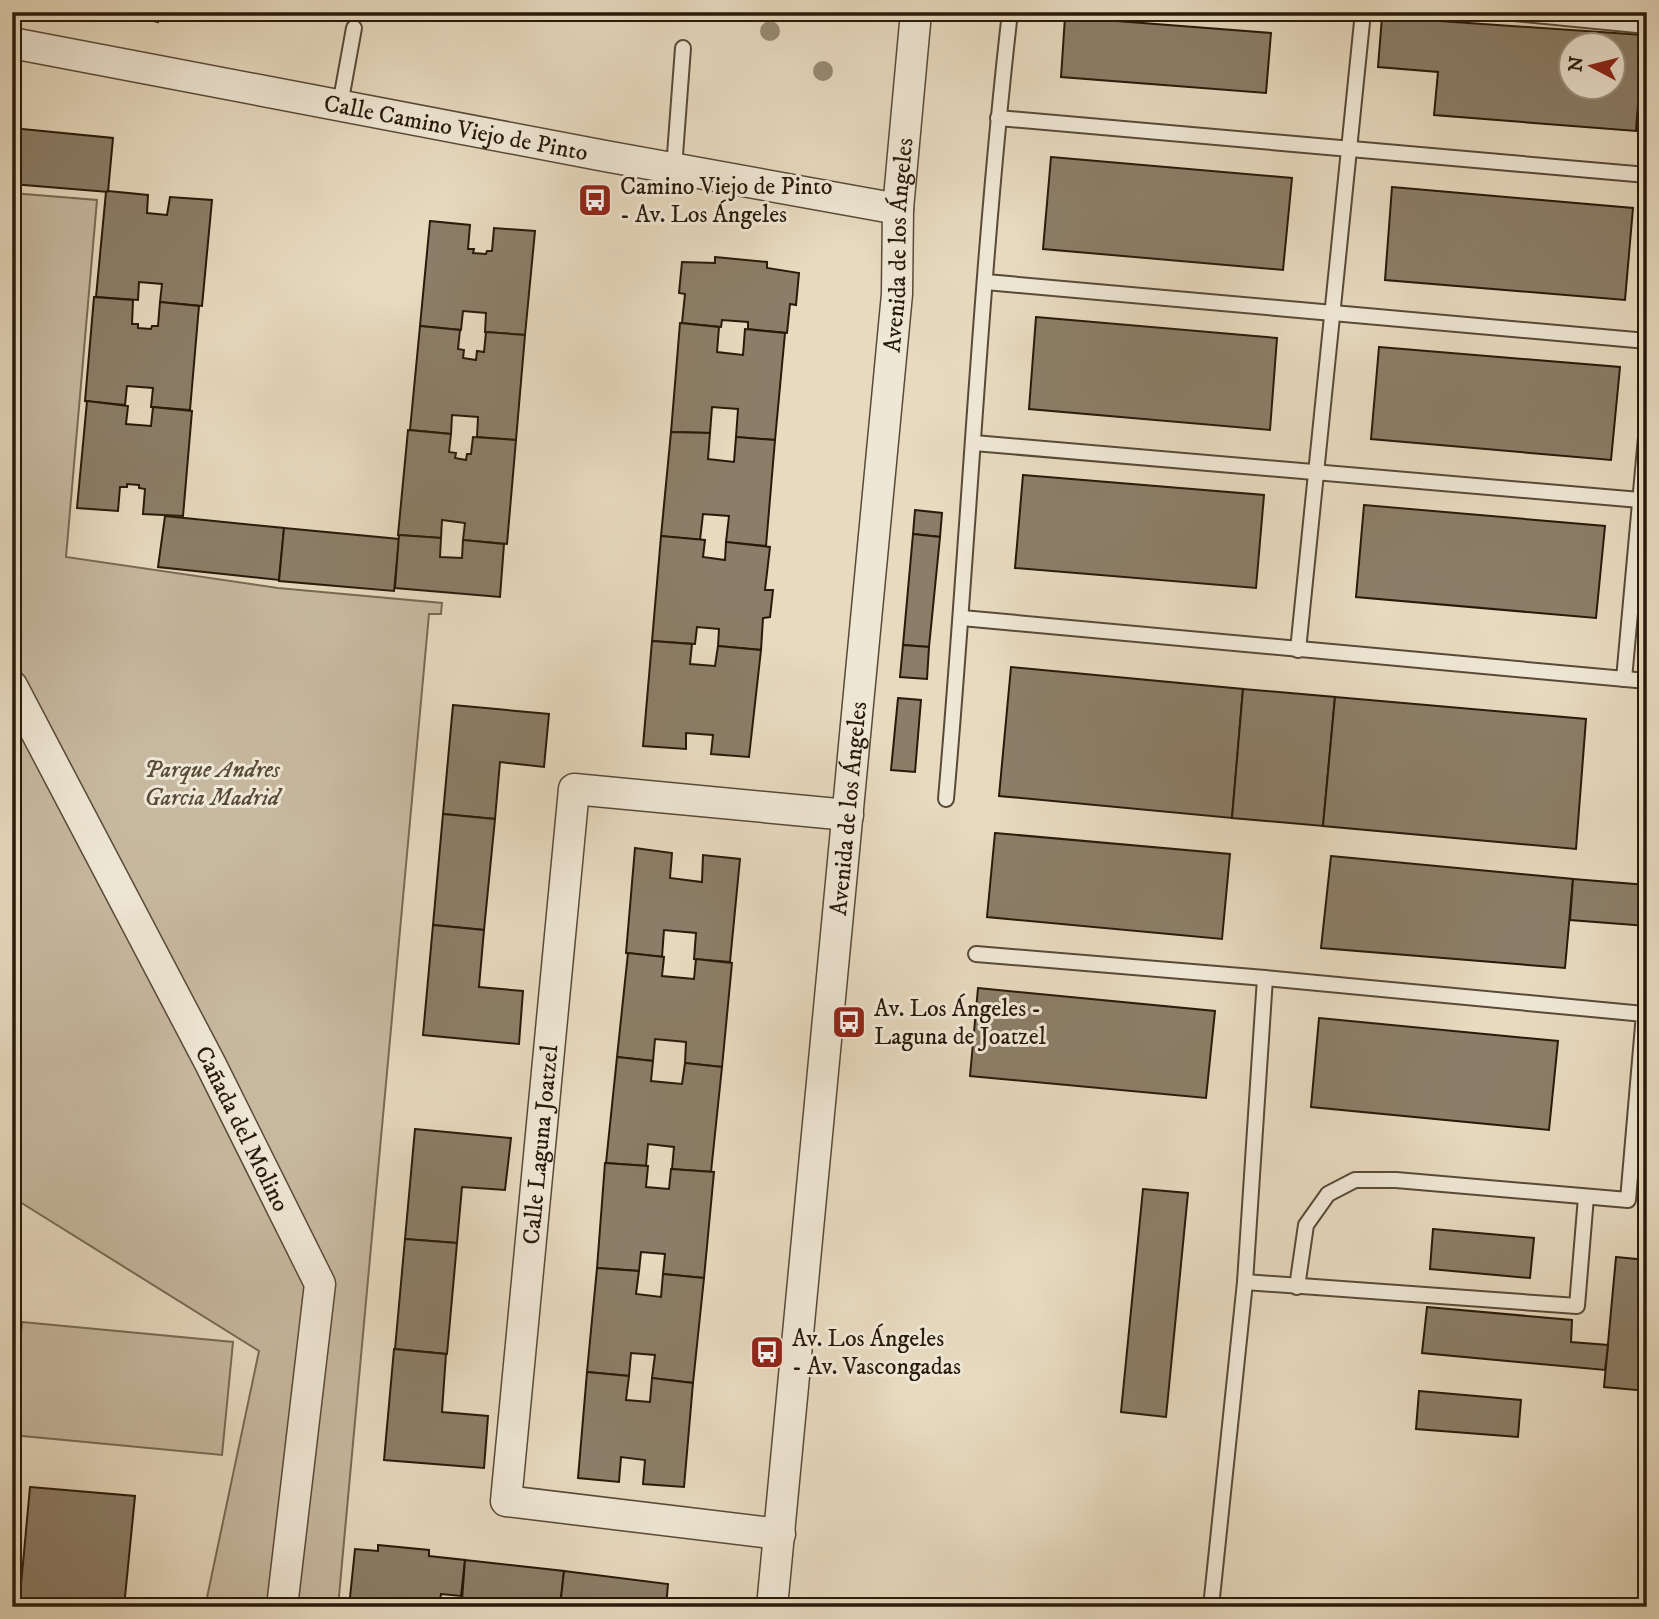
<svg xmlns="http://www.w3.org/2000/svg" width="1659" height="1619" font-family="'IM FELL DW Pica',serif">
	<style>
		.green { fill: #c7b9a0; stroke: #786a55; stroke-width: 2 }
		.building { fill: #8b7e68; stroke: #281a0a; stroke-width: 2; fill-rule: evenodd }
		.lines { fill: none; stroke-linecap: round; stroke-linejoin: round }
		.lane-casing { stroke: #584a37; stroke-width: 18 }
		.street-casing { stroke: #584a37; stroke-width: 33 }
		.lane { stroke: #efe7d5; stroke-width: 14 }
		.street { stroke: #efe7d5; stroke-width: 30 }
		.tree { fill: #988b74 }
		.labels { text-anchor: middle; stroke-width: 6; stroke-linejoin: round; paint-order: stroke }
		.street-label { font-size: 24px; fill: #281a0a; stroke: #efe7d5 }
		.poi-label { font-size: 24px; fill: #281a0a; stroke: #efe7d5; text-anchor: start }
		.park-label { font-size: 24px; font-style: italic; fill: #584a37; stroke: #efe7d5 }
	</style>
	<rect width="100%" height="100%" fill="#e7dabf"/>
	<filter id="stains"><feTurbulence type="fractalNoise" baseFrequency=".00286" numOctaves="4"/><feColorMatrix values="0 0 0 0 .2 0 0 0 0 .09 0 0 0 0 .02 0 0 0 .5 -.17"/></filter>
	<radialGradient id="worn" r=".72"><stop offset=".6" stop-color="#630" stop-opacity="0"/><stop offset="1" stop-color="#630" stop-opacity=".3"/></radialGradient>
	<g class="green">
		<path d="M12,193L97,200L66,557L278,588L442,603L441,614H429L338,1607H205L259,1351L12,1197Z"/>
		<path d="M22,1322L233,1342L222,1455L12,1435Z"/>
	</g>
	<g class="building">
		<path d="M115,12H160L158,22Z"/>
		<path d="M1065,17L1271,33L1266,93L1061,77Z"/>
		<path d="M1382,17L1643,35L1636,131L1434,115L1438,72L1378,67ZM1572,46H1614V88H1572Z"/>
		<path d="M12,128L113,138L108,192L12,184Z"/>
		<path d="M1051,157L1292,178L1283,270L1043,249Z"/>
		<path d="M1392,187L1633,208L1625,300L1385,280Z"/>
		<path d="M108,191L148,195L147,213L167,215L170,197L212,200L202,306L160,302L162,284L139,282L138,300L96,297L106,192Z"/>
		<path d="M430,221L470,225L468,249H474L473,253L486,254L487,251H492L494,228L535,231L525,335L485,332L486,313L463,311L461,330L420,326Z"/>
		<path d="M715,257L767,262V268L799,273L796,305L790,304L787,333L748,329V322L722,320L721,327L682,323L685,294L679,293L682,262L715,263Z"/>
		<path d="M94,297L133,300L132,324H138V328L151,329L152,326H158L160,302L199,306L190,410L151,407L153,388L127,386L125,405L85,401Z"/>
		<path d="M1036,317L1277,338L1270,430L1029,409Z"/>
		<path d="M680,323L719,327L717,352L743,355L745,329L785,333L775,440L736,437L738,409L712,407L710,433L671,432Z"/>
		<path d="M420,326L460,330L458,349L464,350L463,358L476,360L477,351L484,352L486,332L525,335L516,440L477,437L478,417L452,415L451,434L410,430Z"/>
		<path d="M1379,347L1620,367L1611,460L1371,439Z"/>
		<path d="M87,401L128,406L126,424L151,426L153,407L192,411L183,516L143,514L145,489L139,488V485L127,484V487H120L118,511L77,508Z"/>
		<path d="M408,430L451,434L449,452L456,453L455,458L466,460L467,454H471L473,437L516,440L507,544L463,540L465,523L442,520L441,538L398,535Z"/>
		<path d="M671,432L710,433L708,459L734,462L736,437L775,440L766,546L726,542L729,516L703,514L700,540L661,536Z"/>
		<path d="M1023,475L1264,495L1256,588L1015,568Z"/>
		<path d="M1364,505L1605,526L1596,618L1356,597Z"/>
		<path d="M915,510L942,513L940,537L913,534Z"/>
		<path d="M165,516L284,528L279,580L158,567Z"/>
		<path d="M284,528L399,539L394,591L279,581Z"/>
		<path d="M913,534L940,537L929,647L903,645Z"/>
		<path d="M399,535L441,538L440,557L462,558L463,540L504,544L500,597L395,588Z"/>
		<path d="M661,536L705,540L703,557L725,560L726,542L770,547L765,590H773L770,617L763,618L761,650L718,646L719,629L697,627L695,644L652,641Z"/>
		<path d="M652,641L692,644L690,664L715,666L718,646L761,650L749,757L711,754L713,735L686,733V749L643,746Z"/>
		<path d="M903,645L929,647L927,679L900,677Z"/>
		<path d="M1011,667L1243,689L1232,818L999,796Z"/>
		<path d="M1243,689L1335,697L1323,826L1232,818Z"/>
		<path d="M1335,697L1586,719L1576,849L1323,826Z"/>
		<path d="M898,698L921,700L915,772L891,770Z"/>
		<path d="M453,705L549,714L544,767L500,762L495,819L443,814Z"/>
		<path d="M443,814L495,819L484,930L433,925Z"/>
		<path d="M995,833L1230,854L1222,939L987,917Z"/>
		<path d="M635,848L672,853L670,878L702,882L703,855L740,859L730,962L694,959L696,933L664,930L662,957L626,953Z"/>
		<path d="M1331,856L1573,879L1565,968L1321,948Z"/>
		<path d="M1573,879L1647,885V926L1570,920Z"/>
		<path d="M433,925L484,930L479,987L523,991L519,1044L423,1035Z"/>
		<path d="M628,953L664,957L662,976L694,979L696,959L732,963L722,1067L685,1063L686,1042L655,1039L653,1061L617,1057Z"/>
		<path d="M978,988L1215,1011L1206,1098L970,1076Z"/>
		<path d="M1319,1018L1558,1041L1549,1130L1311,1107Z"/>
		<path d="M617,1057L653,1061L651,1081L682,1084L685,1063L722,1067L711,1172L672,1169L674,1147L648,1144L646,1166L606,1163Z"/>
		<path d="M415,1129L511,1138L505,1190L462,1187L457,1243L405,1239Z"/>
		<path d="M605,1163L648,1166L646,1187L669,1189L671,1169L714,1172L704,1278L663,1274L665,1254L641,1252L639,1271L597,1268Z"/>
		<path d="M1143,1189L1188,1193L1166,1417L1121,1412Z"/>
		<path d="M1433,1229L1534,1238L1530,1278L1430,1269Z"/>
		<path d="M405,1239L457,1243L447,1354L395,1349Z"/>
		<path d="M1616,1257L1647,1260V1391L1604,1387Z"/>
		<path d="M597,1268L639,1271L636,1294L661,1297L663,1274L704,1278L693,1383L652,1378L655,1355L631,1353L629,1376L587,1372Z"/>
		<path d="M1427,1307L1572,1320L1571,1342L1608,1345L1605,1370L1422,1353Z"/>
		<path d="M394,1349L446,1354L442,1412L488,1416L484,1468L384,1460Z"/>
		<path d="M587,1372L629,1376L626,1400L650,1402L652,1378L693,1383L684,1487L643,1484L645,1460L621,1457L619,1482L578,1478Z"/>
		<path d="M1419,1391L1521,1400L1518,1437L1416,1429Z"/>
		<path d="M30,1487L135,1496L124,1607H19Z"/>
		<path d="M378,1545L429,1550V1556L465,1560L461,1596L441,1594L439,1607H349L355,1549L378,1551Z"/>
		<path d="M465,1560L564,1571L560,1607H473L474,1601L462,1600Z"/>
		<path d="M564,1571L668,1584L666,1607H560Z"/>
	</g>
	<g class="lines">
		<g class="lane-casing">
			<g id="lane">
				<path d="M1504,12L1647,26"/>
				<path d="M340,105L354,28"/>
				<path d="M998,118L1647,175"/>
				<path d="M674,168L683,48"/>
				<path d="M986,282L1647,341"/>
				<path d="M974,443L1640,500"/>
				<path d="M962,618L1647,681"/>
				<path d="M1298,650L1363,12"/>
				<path d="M1624,679L1647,426"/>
				<path d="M946,799C969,537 980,274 1010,12"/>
				<path d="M976,954L1265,978L1644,1014L1628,1200L1396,1180H1355L1328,1194L1306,1225L1297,1287"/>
				<path d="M1245,1282L1577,1306L1586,1197"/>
				<path d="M1211,1607L1245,1282L1265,978"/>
			</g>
		</g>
		<g class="street-casing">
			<g id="street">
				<path id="s1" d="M12,43L605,156L898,209"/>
				<path id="s2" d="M12,686L210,1063L320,1284L282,1607"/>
				<path id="s3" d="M780,1534L506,1501L574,789L848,815"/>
				<path id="s4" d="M772,1607L897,294L898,209L916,12"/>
			</g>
		</g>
		<use href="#lane" class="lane"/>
		<use href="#street" class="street"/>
	</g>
	<g class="tree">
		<circle cx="770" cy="31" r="10"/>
		<circle cx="823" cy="71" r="10"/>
	</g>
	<defs>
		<g id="bus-square" transform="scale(1.75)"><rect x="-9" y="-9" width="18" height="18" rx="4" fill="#8f2418" stroke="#efe7d5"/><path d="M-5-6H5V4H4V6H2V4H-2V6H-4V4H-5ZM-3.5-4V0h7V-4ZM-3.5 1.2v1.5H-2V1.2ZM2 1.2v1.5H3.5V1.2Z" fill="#fff"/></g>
	</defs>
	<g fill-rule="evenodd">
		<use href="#bus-square" x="595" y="200"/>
		<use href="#bus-square" x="849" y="1022"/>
		<use href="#bus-square" x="767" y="1352"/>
	</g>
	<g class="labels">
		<g class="street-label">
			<text dy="8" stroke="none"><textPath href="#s1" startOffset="452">Calle Camino Viejo de Pinto</textPath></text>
			<text dy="8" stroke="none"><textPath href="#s4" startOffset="1368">Avenida de los Ángeles</textPath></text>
			<text dy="8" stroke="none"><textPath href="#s4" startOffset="802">Avenida de los Ángeles</textPath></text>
			<text dy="8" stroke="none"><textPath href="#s2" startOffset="499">Cañada del Molino</textPath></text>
			<text dy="8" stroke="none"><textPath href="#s3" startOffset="634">Calle Laguna Joatzel</textPath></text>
		</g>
		<g class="poi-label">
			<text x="620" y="194">Camino Viejo de Pinto<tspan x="620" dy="28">- Av. Los Ángeles</tspan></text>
			<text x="874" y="1016">Av. Los Ángeles -<tspan x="874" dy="28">Laguna de Joatzel</tspan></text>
			<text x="792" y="1346">Av. Los Ángeles<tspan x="792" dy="28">- Av. Vascongadas</tspan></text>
		</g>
		<g class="park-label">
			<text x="212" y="777">Parque Andres<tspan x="212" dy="28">Garcia Madrid</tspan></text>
		</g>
	</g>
	<rect width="1659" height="1619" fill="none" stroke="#e7dabf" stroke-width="42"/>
	<rect x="14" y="14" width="1631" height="1591" fill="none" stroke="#281a0a" stroke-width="3.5"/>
	<rect x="21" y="21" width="1617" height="1577" fill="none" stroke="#281a0a" stroke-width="2"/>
	<g transform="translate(1592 66) rotate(277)"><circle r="33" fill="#efe7d5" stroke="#9f9584" stroke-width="2"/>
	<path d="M0-5L12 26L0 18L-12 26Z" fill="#8f2418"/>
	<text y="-10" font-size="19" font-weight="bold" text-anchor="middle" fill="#281a0a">N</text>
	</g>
	<rect width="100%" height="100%" filter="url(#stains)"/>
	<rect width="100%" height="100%" fill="url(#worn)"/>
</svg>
